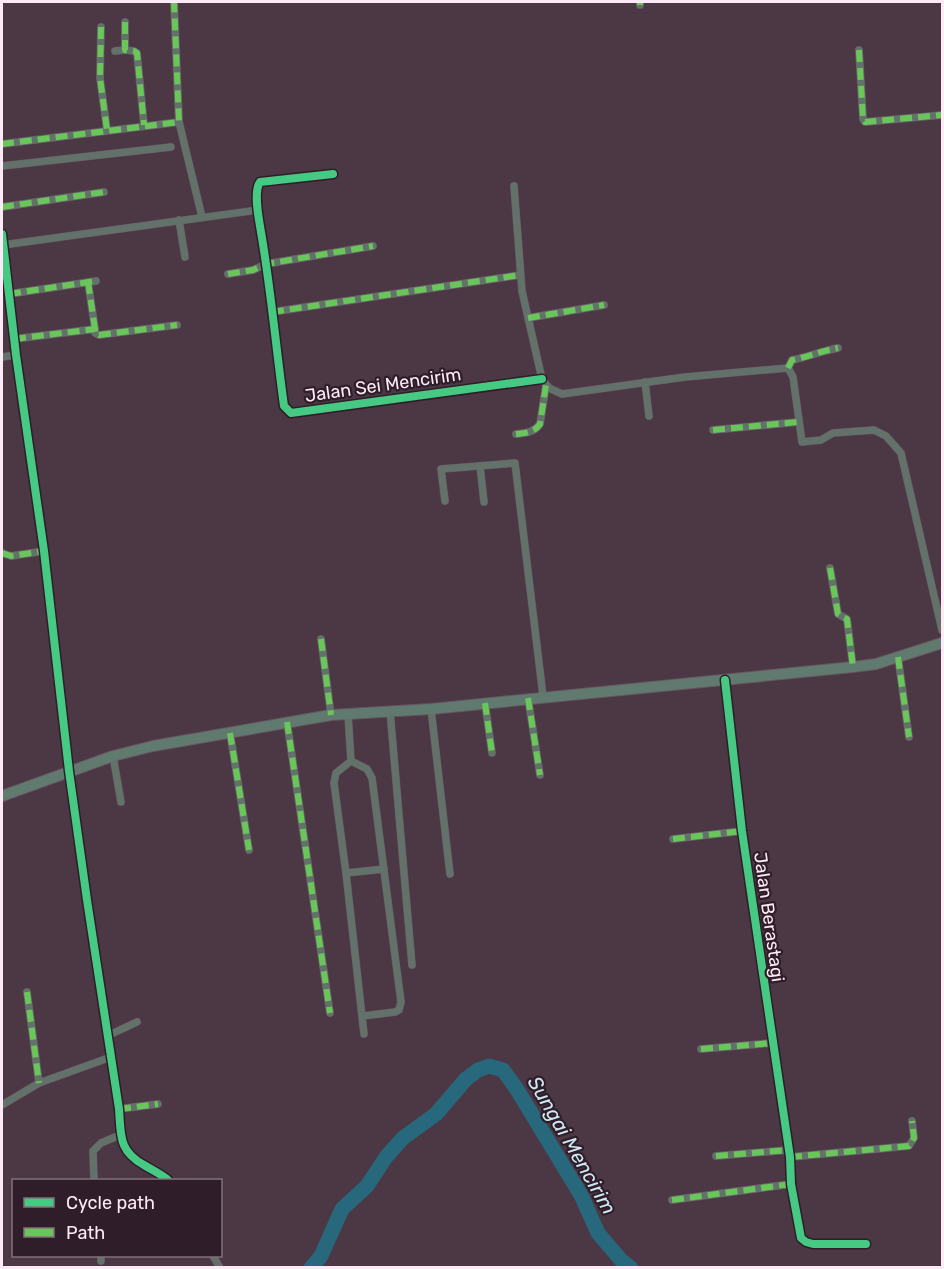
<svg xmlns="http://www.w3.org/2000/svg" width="944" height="1269" font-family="Rubik,sans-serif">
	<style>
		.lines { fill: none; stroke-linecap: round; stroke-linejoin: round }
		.river { stroke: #27687c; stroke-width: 15 }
		.street-casing { stroke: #675560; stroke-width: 8 }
		.primary-casing { stroke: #675560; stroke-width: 12 }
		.street { stroke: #63716b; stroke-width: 7 }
		.primary { stroke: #607a6f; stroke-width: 10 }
		.quiet { stroke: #6ac65a; stroke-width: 6; stroke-dasharray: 12 6; stroke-linecap: butt }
		.cycleway-casing { stroke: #2f1e29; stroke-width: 11 }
		.cycleway { stroke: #46c982; stroke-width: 8 }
		.labels { text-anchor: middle; stroke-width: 4.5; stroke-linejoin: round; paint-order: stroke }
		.street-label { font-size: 18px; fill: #feeaf6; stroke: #2f1e29 }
		.water-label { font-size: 20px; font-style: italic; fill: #cee9f3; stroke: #2f1e29 }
	</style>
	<rect width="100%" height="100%" fill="#4c3745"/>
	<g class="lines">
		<path class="river" d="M311,1268L321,1256L342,1209L367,1186L386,1157L403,1138L436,1114L466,1079L478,1070L489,1066L503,1070L516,1088L581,1195L598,1233L621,1260L631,1268"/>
		<g class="street-casing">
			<g id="street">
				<path d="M174,2L179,122L202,217"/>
				<path d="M640,2V5"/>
				<path d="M125,22V50L134,51L137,53L144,125"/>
				<path d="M101,27L100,78L107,130"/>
				<path d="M859,50L863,119L865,122L942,115"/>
				<path d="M115,51L125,50"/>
				<path d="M2,144L179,122"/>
				<path d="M2,166L171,147"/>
				<path d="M333,174L260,182C253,192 259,220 261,232C271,290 276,348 284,406L291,413L542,379"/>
				<path d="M514,186L522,291L542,379L549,388L562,394L685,377L788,368"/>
				<path d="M2,207L104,192"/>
				<path d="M179,220L185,257"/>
				<path d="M2,234L16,355L44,551L69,771L87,900L119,1109C121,1134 118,1151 144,1165C152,1170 161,1174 168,1180"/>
				<path d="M3,245L258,210"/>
				<path d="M228,274L253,270L266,264L373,246"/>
				<path d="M88,282L95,329"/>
				<path d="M9,294L96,281"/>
				<path d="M272,312L520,275"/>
				<path d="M528,318L604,305"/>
				<path d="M14,339L95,329V333L99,335L177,325"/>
				<path d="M2,357L16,355"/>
				<path d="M788,368L793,377L802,442L821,440L833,433L874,430L886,436L901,453L942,630"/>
				<path d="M788,368L792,360C808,357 821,351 838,348"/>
				<path d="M645,382L649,416"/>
				<path d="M713,430L798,422"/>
				<path d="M516,434C525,433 534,433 540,424L546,385"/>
				<path d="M480,466L484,502"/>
				<path d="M445,501L441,469L515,463L543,696"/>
				<path d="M2,553L11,556L44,551"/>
				<path d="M830,568L838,614L847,619L853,667"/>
				<path d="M321,639L331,715"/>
				<path d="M898,657L909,737"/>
				<path d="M725,680L742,831L790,1157L791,1184L801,1238L806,1242L813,1244H866"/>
				<path d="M528,698L540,775"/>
				<path d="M485,703L492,753"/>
				<path d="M431,709L450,874"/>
				<path d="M390,711L412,965"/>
				<path d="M348,714L351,761L336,773L334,783L346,873L364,1034"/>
				<path d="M287,722L330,1013"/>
				<path d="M230,733L249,850"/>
				<path d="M113,756L121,802"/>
				<path d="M351,761L367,769L372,778L401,1002L399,1010L395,1012L363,1016"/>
				<path d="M673,839L742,831"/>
				<path d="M346,873L384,869"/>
				<path d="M27,992L39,1083"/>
				<path d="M107,1036L137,1022"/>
				<path d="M701,1049L772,1043"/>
				<path d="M2,1105L39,1083L111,1057"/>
				<path d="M119,1109L158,1104"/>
				<path d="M716,1156L789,1150"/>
				<path d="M790,1157L909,1146L914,1138L912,1121"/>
				<path d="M94,1180L93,1151L101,1143L120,1135"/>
				<path d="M672,1200L791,1184"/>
				<path d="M101,1256V1261"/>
				<path d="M213,1256L220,1268"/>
			</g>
		</g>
		<g class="primary-casing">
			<path id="primary" d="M2,796L113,756L153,746L331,715L431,709L853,667L876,664L942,643"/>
		</g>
		<use href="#street" class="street"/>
		<use href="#primary" class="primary"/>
		<g class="quiet">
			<path d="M640,2V5"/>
			<path d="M125,22V50L134,51L137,53L144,125"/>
			<path d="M101,27L100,78L107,130"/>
			<path d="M859,50L863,119L865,122L942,115"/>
			<path d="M2,144L179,122L174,2"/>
			<path d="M2,207L104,192"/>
			<path d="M228,274L253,270L266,264L373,246"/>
			<path d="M88,282L95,329"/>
			<path d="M9,294L96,281"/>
			<path d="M272,312L520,275"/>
			<path d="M528,318L604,305"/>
			<path d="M14,339L95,329V333L99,335L177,325"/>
			<path d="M788,368L792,360C808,357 821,351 838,348"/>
			<path d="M713,430L798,422"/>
			<path d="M516,434C525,433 534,433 540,424L546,385"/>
			<path d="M2,553L11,556L44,551"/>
			<path d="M830,568L838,614L847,619L853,667"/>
			<path d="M321,639L331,715"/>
			<path d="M898,657L909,737"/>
			<path d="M528,698L540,775"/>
			<path d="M485,703L492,753"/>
			<path d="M287,722L330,1013"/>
			<path d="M230,733L249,850"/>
			<path d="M673,839L742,831"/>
			<path d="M27,992L39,1083"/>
			<path d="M701,1049L772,1043"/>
			<path d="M119,1109L158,1104"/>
			<path d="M716,1156L789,1150"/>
			<path d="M790,1157L909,1146L914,1138L912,1121"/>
			<path d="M672,1200L791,1184"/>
		</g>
		<g class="cycleway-casing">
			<g id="cycleway">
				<path d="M333,174L260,182C253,192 259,220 261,232C271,290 276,348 284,406L291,413L542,379"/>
				<path d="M2,234L16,355L44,551L69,771L87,900L119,1109C121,1134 118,1151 144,1165C152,1170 161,1174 168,1180"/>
				<path d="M725,680L742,831L790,1157L791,1184L801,1238L806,1242L813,1244H866"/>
			</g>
		</g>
		<use href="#cycleway" class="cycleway"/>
	</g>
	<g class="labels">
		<g class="street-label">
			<text transform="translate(383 385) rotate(-8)" y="6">Jalan Sei Mencirim</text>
			<text transform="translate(769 917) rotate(82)" y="6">Jalan Berastagi</text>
		</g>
		<g class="water-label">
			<text transform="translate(572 1145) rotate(60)" y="7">Sungai Mencirim</text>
		</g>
	</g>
	<rect width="944" height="1269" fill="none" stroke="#feeaf6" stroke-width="6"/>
	<rect x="12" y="1179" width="210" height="78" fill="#2f1e29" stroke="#82707b" stroke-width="1.5"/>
	<rect x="24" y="1198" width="30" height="9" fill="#46c982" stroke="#82707b" stroke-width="1.5"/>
	<text x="66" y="1209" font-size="18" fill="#feeaf6">Cycle path</text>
	<rect x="24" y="1228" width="30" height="9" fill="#6ac65a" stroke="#82707b" stroke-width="1.5"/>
	<text x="66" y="1239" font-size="18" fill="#feeaf6">Path</text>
</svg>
